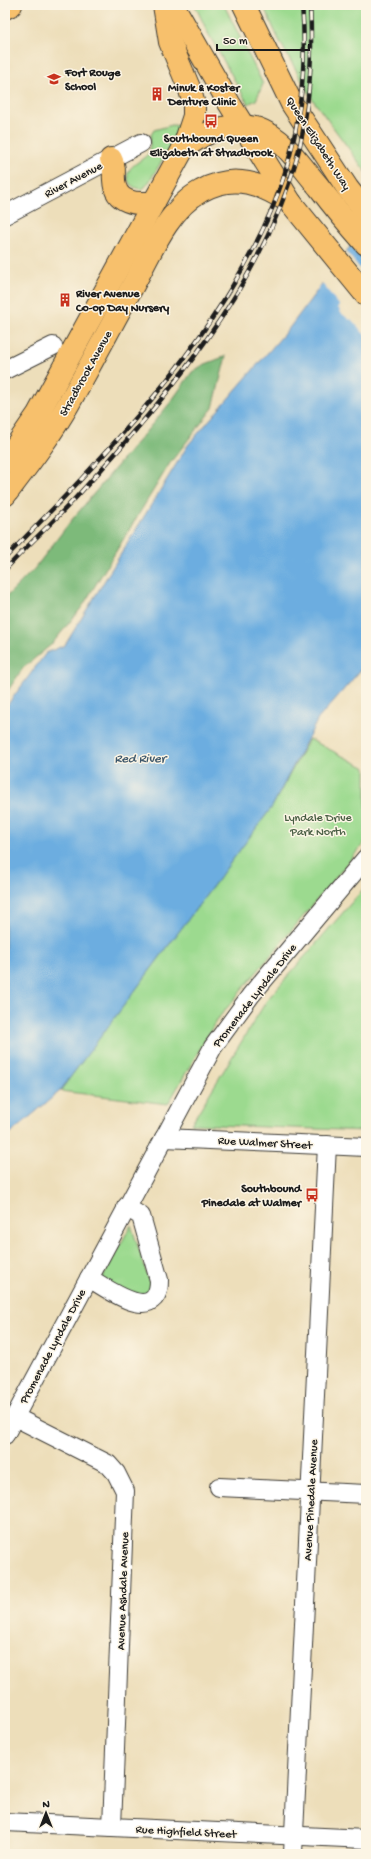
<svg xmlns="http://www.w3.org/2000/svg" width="371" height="1859" font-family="'Gochi Hand',sans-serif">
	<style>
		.green { fill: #9cda8f; stroke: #5c7b56 }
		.forest { fill: #7dba7a; stroke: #4c6b4b }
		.water { fill: #6cade0; stroke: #44647e }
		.pier { fill: #eddeba }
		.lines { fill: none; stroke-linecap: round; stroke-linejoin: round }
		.minor-casing { stroke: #3b3934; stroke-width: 20 }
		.major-casing { stroke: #3b3934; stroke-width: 24 }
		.highway-casing { stroke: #3b3934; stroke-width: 24 }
		.minor { stroke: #fff; stroke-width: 18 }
		.major { stroke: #f7c06c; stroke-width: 22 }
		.highway { stroke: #f7c06c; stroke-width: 22 }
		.rail-casing { stroke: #1c1c1c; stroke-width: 4.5 }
		.rail { stroke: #fcf5e5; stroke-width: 3; stroke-dasharray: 9; stroke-linecap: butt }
		.labels { text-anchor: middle; stroke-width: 3; stroke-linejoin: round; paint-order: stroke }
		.poi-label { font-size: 12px; font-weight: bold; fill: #1c1c1c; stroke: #fcf5e5; text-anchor: start }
		.street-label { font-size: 12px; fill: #1c1c1c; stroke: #fcf5e5 }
		.park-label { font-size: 12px; fill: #495e44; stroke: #fcf5e5 }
		.water-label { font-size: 13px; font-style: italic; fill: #3c566a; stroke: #fcf5e5 }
	</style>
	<rect width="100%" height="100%" fill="#fcf5e5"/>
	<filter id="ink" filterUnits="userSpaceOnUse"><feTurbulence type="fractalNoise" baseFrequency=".025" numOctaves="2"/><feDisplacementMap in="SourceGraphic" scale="8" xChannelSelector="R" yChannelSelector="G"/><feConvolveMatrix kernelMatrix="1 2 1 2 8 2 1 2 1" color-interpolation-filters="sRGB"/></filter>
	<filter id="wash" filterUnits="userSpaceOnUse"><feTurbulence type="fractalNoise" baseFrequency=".012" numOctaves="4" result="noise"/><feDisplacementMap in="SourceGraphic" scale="16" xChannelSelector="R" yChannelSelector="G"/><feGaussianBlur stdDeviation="0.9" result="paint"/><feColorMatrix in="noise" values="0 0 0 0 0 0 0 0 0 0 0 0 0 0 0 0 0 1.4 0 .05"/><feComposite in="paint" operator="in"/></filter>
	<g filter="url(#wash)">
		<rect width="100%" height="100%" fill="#eddeba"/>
		<g class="green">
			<path d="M195,5H224L263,84L256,100L248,104L208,33Z"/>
			<path d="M263,5H366V172L313,100L279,40Z"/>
			<path d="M172,125L183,126L149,182L143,189C137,189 132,187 129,182C122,167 142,162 149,153L151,135L154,130Z"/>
			<path d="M309,739L366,768V841L216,1021L168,1104L60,1091L272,807Z"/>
			<path d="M366,886V1131L191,1124L267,1000Z"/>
			<path d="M131,1225L151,1287L144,1295L133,1296L102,1279Z"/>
		</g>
		<path class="forest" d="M226,356L213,408L170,463L82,607L52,644L23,668L5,695V598L35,568L70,522L170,403L192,372L203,365Z"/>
		<path class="water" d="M366,225V664L318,719L272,807L60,1091L5,1138V708L46,653L65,645L188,445L290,327Z"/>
		<path class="pier" d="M345,250L366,276V336L351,319L350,320L341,313L338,307L340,306L321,282Z"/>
	</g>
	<g filter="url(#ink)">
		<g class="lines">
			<g class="minor-casing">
				<g id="minor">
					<path d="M5,215L141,143"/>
					<path d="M5,370L53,346"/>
					<path d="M164,1138L366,1147"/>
					<path d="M89,1278C103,1286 140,1314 154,1298C159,1292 159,1286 159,1280L141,1216L126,1207"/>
					<path d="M15,1417L108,1464L116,1473L125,1491L112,1827"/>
					<path d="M5,1435L213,1047L251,995L366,858"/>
					<path d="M219,1487L366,1494"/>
					<path d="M5,1822L366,1839"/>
					<path d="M293,1854L327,1145"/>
				</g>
			</g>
			<g class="major-casing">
				<g id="major">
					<path d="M5,8L11,5"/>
					<path d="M111,159C116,169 113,170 114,180C115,203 136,205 154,202"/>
					<path d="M5,462L38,414L183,149"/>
					<path d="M5,495C28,465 51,435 69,403C90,366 110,328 130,291C148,259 167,209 201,191C235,172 261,184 291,203"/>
				</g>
			</g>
			<g class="highway-casing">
				<g id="highway">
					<path d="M164,5L170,42L190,90L194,105V116L183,149"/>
					<path d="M173,5L229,103L291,203L366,295"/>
					<path d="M244,5L292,104L348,189L366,212"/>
					<path d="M183,149C212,126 247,115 279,141C294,154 306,172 319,187C334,207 350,226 366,244"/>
				</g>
			</g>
			<use href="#minor" class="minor"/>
			<use href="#major" class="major"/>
			<use href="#highway" class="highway"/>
			<g class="rail-casing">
				<g id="rail">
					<path d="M5,558C107,454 218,340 274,204C299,142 308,71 302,5"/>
					<path d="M5,570C29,543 56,520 80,493C166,399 261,286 296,161C310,110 313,57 310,5"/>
				</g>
			</g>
			<use href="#rail" class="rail"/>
		</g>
	</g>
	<defs>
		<g id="school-bare" transform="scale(1.08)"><path d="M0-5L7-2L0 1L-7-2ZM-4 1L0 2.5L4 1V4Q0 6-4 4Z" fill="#c8321e" stroke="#fcf5e5" stroke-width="2.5" paint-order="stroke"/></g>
		<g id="building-bare" transform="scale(1.08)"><path d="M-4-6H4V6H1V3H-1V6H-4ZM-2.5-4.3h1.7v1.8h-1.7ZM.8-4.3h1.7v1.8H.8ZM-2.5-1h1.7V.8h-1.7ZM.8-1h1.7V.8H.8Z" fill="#c8321e" stroke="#fcf5e5" stroke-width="2.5" paint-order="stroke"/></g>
		<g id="bus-bare" transform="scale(1.08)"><path d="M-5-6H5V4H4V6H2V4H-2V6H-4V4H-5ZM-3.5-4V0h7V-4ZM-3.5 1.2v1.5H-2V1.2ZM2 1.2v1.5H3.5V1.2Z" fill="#c8321e" stroke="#fcf5e5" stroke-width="2.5" paint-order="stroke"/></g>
	</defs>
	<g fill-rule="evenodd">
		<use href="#school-bare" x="54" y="79"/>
		<use href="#building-bare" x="157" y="94"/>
		<use href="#bus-bare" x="211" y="121"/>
		<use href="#building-bare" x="65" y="300"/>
		<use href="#bus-bare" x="312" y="1195"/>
	</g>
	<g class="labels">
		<g class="poi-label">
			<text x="65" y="76">Fort Rouge<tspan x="65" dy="14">School</tspan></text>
			<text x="168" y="91">Minuk &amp; Koster<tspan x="168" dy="14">Denture Clinic</tspan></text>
			<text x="211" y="142" text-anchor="middle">Southbound Queen<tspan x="211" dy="14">Elizabeth at Stradbrook</tspan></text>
			<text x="76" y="297">River Avenue<tspan x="76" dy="14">Co-op Day Nursery</tspan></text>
			<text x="301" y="1192" text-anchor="end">Southbound<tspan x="301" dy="14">Pinedale at Walmer</tspan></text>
		</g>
		<g class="street-label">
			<text transform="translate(319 143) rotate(57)" y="4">Queen Elizabeth Way</text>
			<text transform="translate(73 179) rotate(-28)" y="4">River Avenue</text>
			<text transform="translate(85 373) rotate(-61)" y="4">Stradbrook Avenue</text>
			<text transform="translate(254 995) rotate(-52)" y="4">Promenade Lyndale Drive</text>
			<text transform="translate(265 1142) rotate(3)" y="4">Rue Walmer Street</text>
			<text transform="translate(52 1346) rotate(-62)" y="4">Promenade Lyndale Drive</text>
			<text transform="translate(310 1500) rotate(-87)" y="4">Avenue Pinedale Avenue</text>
			<text transform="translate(122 1591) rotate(-88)" y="4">Avenue Ashdale Avenue</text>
			<text transform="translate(186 1831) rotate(3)" y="4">Rue Highfield Street</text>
		</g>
		<g class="park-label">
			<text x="318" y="821">Lyndale Drive<tspan x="318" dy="14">Park North</tspan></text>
		</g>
		<g class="water-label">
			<text x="140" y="762">Red River</text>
		</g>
	</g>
	<rect width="371" height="1859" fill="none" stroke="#fcf5e5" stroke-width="20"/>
	<g transform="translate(46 1813)" stroke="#fcf5e5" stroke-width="3" paint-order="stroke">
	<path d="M0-3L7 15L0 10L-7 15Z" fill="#1c1c1c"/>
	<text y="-6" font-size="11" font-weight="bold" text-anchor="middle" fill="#1c1c1c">N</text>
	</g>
	<path d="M217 44v6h92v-6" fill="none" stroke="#1c1c1c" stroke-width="2"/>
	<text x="223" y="44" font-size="12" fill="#1c1c1c" stroke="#fcf5e5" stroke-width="3" paint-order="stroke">50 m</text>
</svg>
